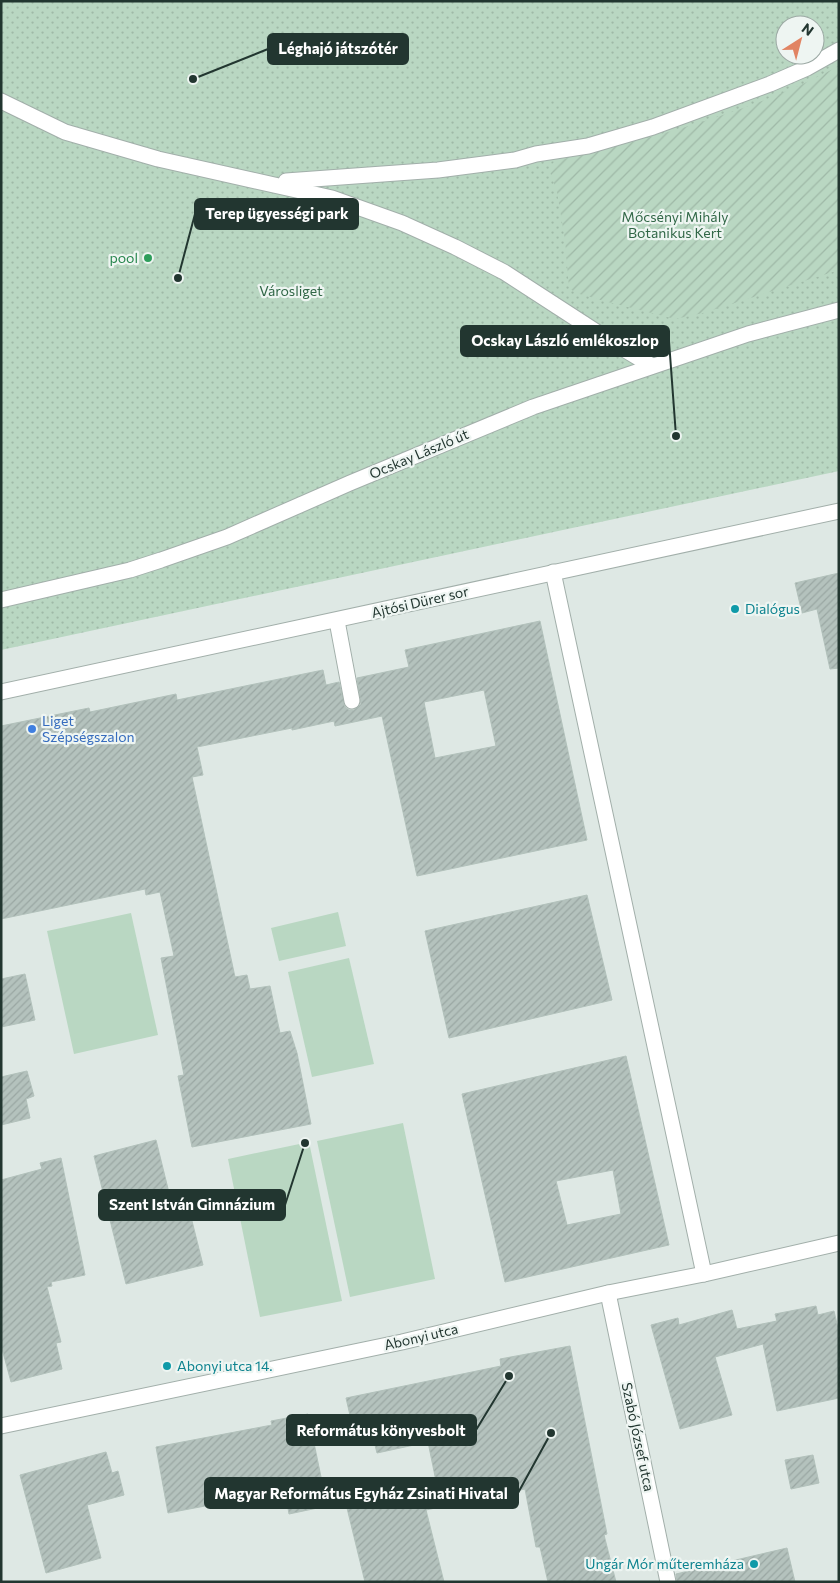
<svg xmlns="http://www.w3.org/2000/svg" width="840" height="1583" font-family="Commissioner,sans-serif">
	<style>
		.grass { fill: #b9d7c2 }
		.park { fill: url(#park-dots); fill-rule: evenodd }
		.garden { fill: url(#garden-furrows) }
		.building { fill: url(#building-hatch); stroke: #b2c1bb; fill-rule: evenodd }
		.lines { fill: none; stroke-linecap: round; stroke-linejoin: round }
		.minor-casing { stroke: #a2afaa; stroke-width: 17 }
		.minor { stroke: #fff; stroke-width: 15 }
		.leisure-dot { fill: #2e9e5b; stroke: #eef5f2; stroke-width: 2 }
		.culture-dot { fill: #0f9aa8; stroke: #eef5f2; stroke-width: 2 }
		.shop-dot { fill: #3f7fe0; stroke: #eef5f2; stroke-width: 2 }
		.labels { text-anchor: middle; stroke-width: 4.5; stroke-linejoin: round; paint-order: stroke }
		.park-label { font-size: 14px; fill: #316747; stroke: #eef5f2 }
		.leisure-label { font-size: 14px; fill: #27864d; stroke: #eef5f2; text-anchor: end }
		.street-label { font-size: 14px; fill: #223630; stroke: #eef5f2 }
		.culture-label { font-size: 14px; fill: #0d838f; stroke: #eef5f2; text-anchor: start }
		.shop-label { font-size: 14px; fill: #366cbe; stroke: #eef5f2; text-anchor: start }
		.leader { fill: none; stroke: #223630; stroke-width: 2 }
		.callout-dot { fill: #223630; stroke: #eef5f2; stroke-width: 2 }
		.callout { fill: #223630; stroke: #223630; stroke-width: 2 }
		.callout-label { font-size: 15px; text-anchor: middle; font-weight: bold; fill: #fff }
	</style>
	<defs>
		<pattern id="park-dots" width="8" height="8" patternUnits="userSpaceOnUse" patternTransform="scale(1.25)"><rect width="8" height="8" fill="#b9d7c2"/><path d="M2 2h.1M6 6h.1" fill="none" stroke="#9fb9a7" stroke-width="1.8" stroke-linecap="round"/></pattern>
		<pattern id="garden-furrows" width="10" height="10" patternUnits="userSpaceOnUse" patternTransform="scale(1.25)"><rect width="10" height="10" fill="#b9d7c2"/><path d="M-1 1l2-2M0 10L10 0M9 11l2-2" fill="none" stroke="#9fb9a7"/></pattern>
		<pattern id="building-hatch" width="6" height="6" patternUnits="userSpaceOnUse" patternTransform="scale(1.25)"><rect width="6" height="6" fill="#b4c2bd"/><path d="M-1 1l2-2M0 6l6-6M5 7l2-2" fill="none" stroke="#9aa7a3"/></pattern>
	</defs>
	<rect width="100%" height="100%" fill="#dee8e4"/>
	<g class="grass">
		<path d="M338,912L346,946L279,961L271,928Z"/>
		<path d="M131,913L158,1035L74,1054L47,931Z"/>
		<path d="M349,958L374,1064L312,1077L288,972Z"/>
		<path d="M403,1123L435,1279L350,1297L317,1141Z"/>
		<path d="M309,1142L342,1301L260,1317L228,1159Z"/>
	</g>
	<path class="park" d="M1,1H839V471L1,650ZM785,25H815V55H785Z"/>
	<path class="garden" d="M839,66V270L703,313L675,319L608,302L576,293L569,288L565,240L557,192L550,172L552,164L555,161C651,138 751,113 839,66Z"/>
	<g class="building">
		<path d="M839,573V668L830,669L817,609L802,613L795,583Z"/>
		<path d="M540,621L587,840L417,876L382,716L335,726L334,721L292,730V728L197,747L203,775L192,777L235,977L247,975L250,989L270,986L280,1033L290,1031L297,1053L311,1124L192,1147L178,1076L184,1075L161,958L174,956L160,892L146,895L145,889L1,919V726L89,708L90,712L176,694L177,700L323,670L326,685L339,682L345,707L349,710H354L361,704L357,678L409,667L405,650ZM484,690L496,746L435,758L424,702Z"/>
		<path d="M587,895L612,1000L449,1038L425,931Z"/>
		<path d="M25,974L35,1020L1,1027V979Z"/>
		<path d="M626,1056L669,1245L505,1282L462,1094ZM613,1170L621,1214L567,1225L556,1181Z"/>
		<path d="M27,1071L34,1096L26,1099L30,1118L1,1125V1077Z"/>
		<path d="M156,1140L173,1209L188,1205L203,1265L126,1284L94,1156Z"/>
		<path d="M61,1158L85,1275L51,1282L52,1286L47,1287L61,1342L56,1343L62,1369L11,1382L1,1345V1180L42,1169L40,1163Z"/>
		<path d="M816,1306L818,1315L834,1311L839,1333V1398L777,1411L763,1344L715,1357L732,1415L680,1429L651,1325L678,1318L679,1325L732,1310L737,1329L777,1321L775,1314Z"/>
		<path d="M570,1346L607,1534L604,1535L616,1582H548L540,1547H536L525,1489L426,1510L444,1582H365L347,1508L437,1486L428,1442L377,1453L372,1433L355,1437L346,1398L501,1366L500,1359Z"/>
		<path d="M308,1414L327,1506L289,1514L285,1491L168,1513L156,1447L272,1425L271,1421Z"/>
		<path d="M106,1452L112,1473L118,1471L124,1495L87,1505L101,1558L46,1573L20,1475Z"/>
		<path d="M813,1455L819,1483L791,1489L785,1460Z"/>
		<path d="M787,1548L795,1582H677L676,1574Z"/>
	</g>
	<g class="lines">
		<g class="minor-casing">
			<g id="minor">
				<path d="M1,101L65,132L158,159L332,198L402,223L455,247L504,272L612,342L652,366"/>
				<path d="M286,181L438,170L515,160L536,154L588,146L653,127L770,84L807,68L839,50"/>
				<path d="M553,572L704,1274"/>
				<path d="M1,600L130,570L161,560L227,537L350,483L533,407L748,334L839,310"/>
				<path d="M337,621L352,701"/>
				<path d="M1,692C281,633 560,571 839,511"/>
				<path d="M608,1293L668,1582"/>
				<path d="M1,1426L402,1342L608,1293L704,1274L839,1243"/>
			</g>
		</g>
		<use href="#minor" class="minor"/>
	</g>
	<circle class="leisure-dot" cx="148" cy="258" r="5"/>
	<g class="culture-dot">
		<circle cx="735" cy="609" r="5"/>
		<circle cx="167" cy="1366" r="5"/>
		<circle cx="754" cy="1564" r="5"/>
	</g>
	<circle class="shop-dot" cx="32" cy="729" r="5"/>
	<g class="labels">
		<g class="park-label">
			<text x="675" y="222">Mőcsényi Mihály<tspan x="675" dy="16">Botanikus Kert</tspan></text>
			<text x="291" y="296">Városliget</text>
		</g>
		<g class="leisure-label">
			<text x="138" y="263">pool</text>
		</g>
		<g class="street-label">
			<text transform="translate(419 454) rotate(-23)" y="5">Ocskay László út</text>
			<text transform="translate(420 602) rotate(-13)" y="5">Ajtósi Dürer sor</text>
			<text transform="translate(421 1337) rotate(-13)" y="5">Abonyi utca</text>
			<text transform="translate(638 1437) rotate(78)" y="5">Szabó József utca</text>
		</g>
		<g class="culture-label">
			<text x="745" y="614">Dialógus</text>
			<text x="177" y="1371">Abonyi utca 14.</text>
			<text x="744" y="1569" text-anchor="end">Ungár Mór műteremháza</text>
		</g>
		<g class="shop-label">
			<text x="42" y="726">Liget<tspan x="42" dy="16">Szépségszalon</tspan></text>
		</g>
	</g>
	<path class="leader" d="M193 79L268 49M178 278L195 214M676 436L669 341M305 1143L285 1205M509 1376L476 1430M551 1433L518 1493"/>
	<g class="callout-dot">
		<circle cx="193" cy="79" r="5"/>
		<circle cx="178" cy="278" r="5"/>
		<circle cx="676" cy="436" r="5"/>
		<circle cx="305" cy="1143" r="5"/>
		<circle cx="509" cy="1376" r="5"/>
		<circle cx="551" cy="1433" r="5"/>
	</g>
	<g class="callout">
		<rect x="268" y="34" width="140" height="30" rx="5"/>
		<rect x="195" y="199" width="163" height="30" rx="5"/>
		<rect x="461" y="326" width="208" height="30" rx="5"/>
		<rect x="99" y="1190" width="186" height="30" rx="5"/>
		<rect x="287" y="1415" width="189" height="30" rx="5"/>
		<rect x="205" y="1478" width="313" height="30" rx="5"/>
	</g>
	<g class="callout-label">
		<text x="338" y="54">Léghajó játszótér</text>
		<text x="277" y="219">Terep ügyességi park</text>
		<text x="565" y="346">Ocskay László emlékoszlop</text>
		<text x="192" y="1210">Szent István Gimnázium</text>
		<text x="381" y="1436">Református könyvesbolt</text>
		<text x="361" y="1499">Magyar Református Egyház Zsinati Hivatal</text>
	</g>
	<rect width="840" height="1583" fill="none" stroke="#223630" stroke-width="5"/>
	<g transform="translate(800 40) rotate(36)"><circle r="24" fill="#eef5f2" stroke="#9ca9a4"/>
	<path d="M0-4L9 19L0 12L-9 19Z" fill="#e18463"/>
	<text y="-8" font-size="14" font-weight="bold" text-anchor="middle" fill="#223630">N</text>
	</g>
</svg>
